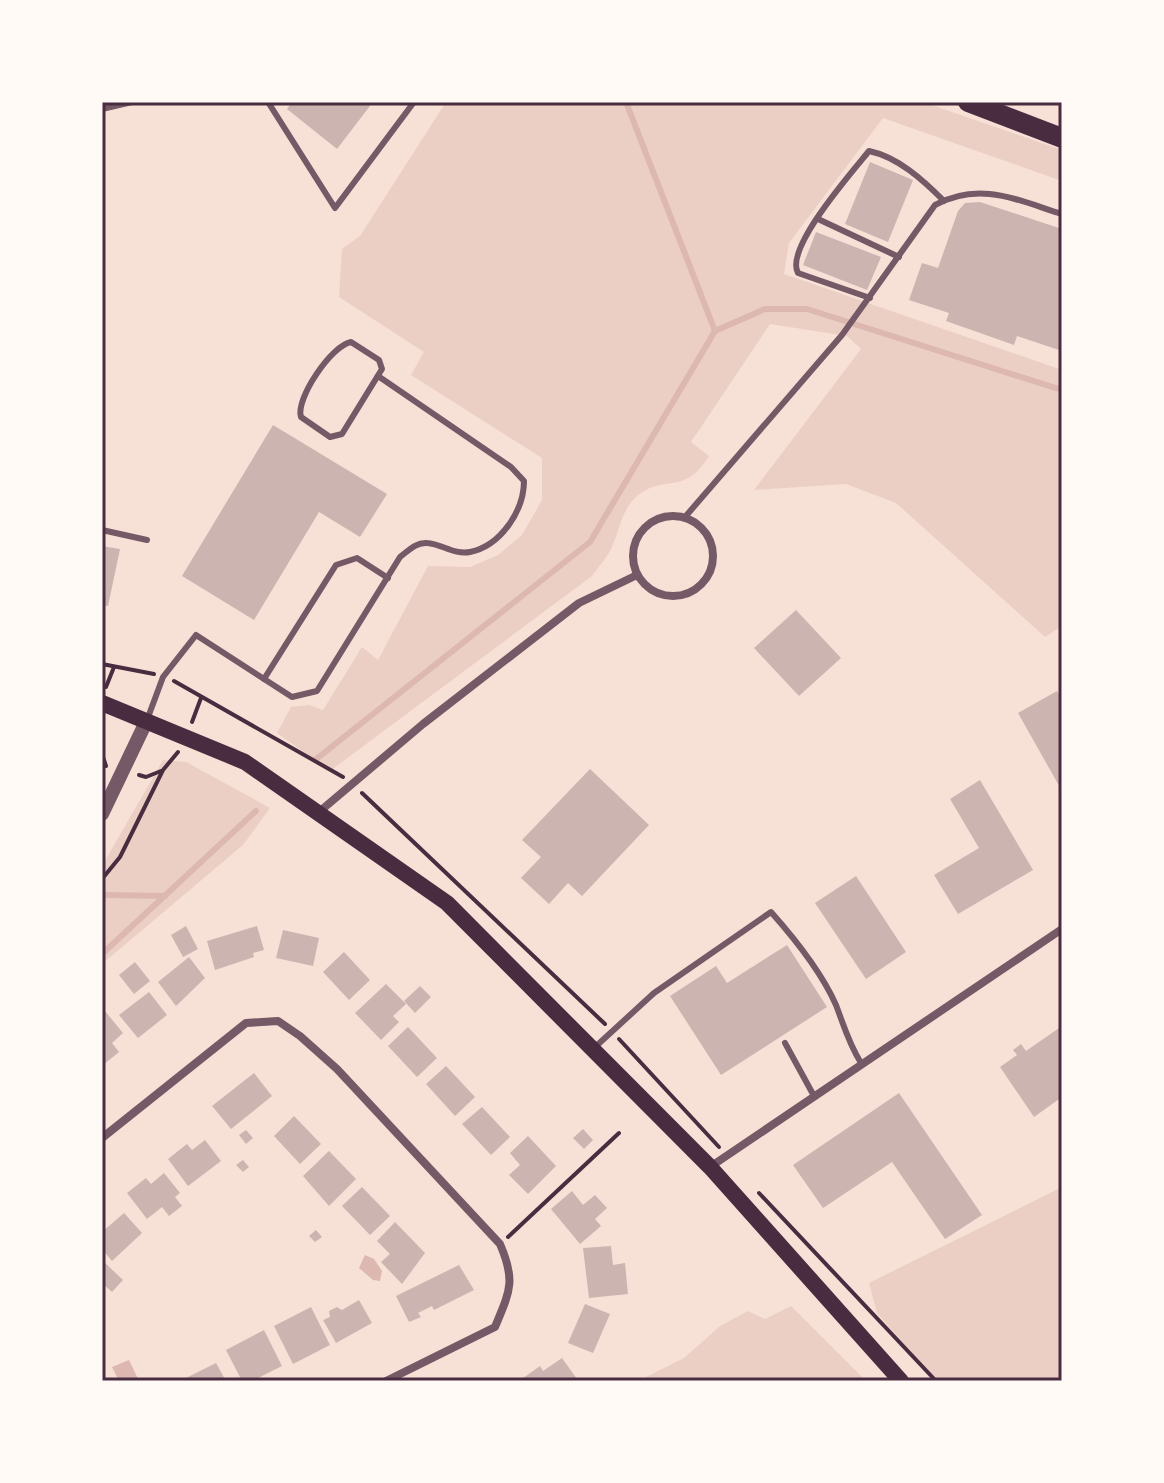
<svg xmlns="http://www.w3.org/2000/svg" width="1164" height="1483" font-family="'PT Sans Narrow',sans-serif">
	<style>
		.green { fill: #ebcfc5 }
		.water { fill: #dcb8b0 }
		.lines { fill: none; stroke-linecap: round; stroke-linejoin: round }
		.stream { stroke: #dcb8b0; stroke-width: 6 }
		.building { fill: #ccb4b1 }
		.path { stroke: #4a2c40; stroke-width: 4 }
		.service { stroke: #755966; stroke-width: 6 }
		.minor { stroke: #755966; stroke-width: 8 }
		.tertiary { stroke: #755966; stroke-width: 14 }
		.secondary { stroke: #4a2c40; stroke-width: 16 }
		.motorway { stroke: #4a2c40; stroke-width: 20 }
		.neatline { fill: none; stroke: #4a2c40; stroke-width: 3 }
	</style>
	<rect width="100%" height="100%" fill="#f7e1d7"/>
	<g class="green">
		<path d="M446,102H923L1062,150V181L883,118L789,243L784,274L1062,370V626L1045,637L896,503L846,484L754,490L861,349L847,336L770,324L691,442L709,456C683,498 663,472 635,498C621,511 619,533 611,549C606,559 598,567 592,576L330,771L277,733L291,707L309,705L323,710L362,647L378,660L428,566L470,567L498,555L522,535L542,500V458L411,375L424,352L339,297L342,249L360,236Z"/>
		<path d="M163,760L186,762L270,808L243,845L102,964V866Z"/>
		<path d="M1062,1187V1381H936L877,1313L869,1283Z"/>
		<path d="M791,1306L866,1381H638L684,1358L720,1326L748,1311L765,1319Z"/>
	</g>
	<g class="water">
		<path d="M365,1255L374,1259L382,1271L380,1281L373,1280L359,1268Z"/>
		<path d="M129,1360L139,1381H119L112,1367Z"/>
	</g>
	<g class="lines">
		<g class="stream">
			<path d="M626,102L715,331"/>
			<path d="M715,331L765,309H807L1062,390"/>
			<path d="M315,760L590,542L715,331"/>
			<path d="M106,895L165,896"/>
			<path d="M102,954L256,811"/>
		</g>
	</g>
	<g class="building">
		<path d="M292,102H373L337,149L287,109Z"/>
		<path d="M870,162L913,180L888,242L845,224Z"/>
		<path d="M980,202L1062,229V351L1017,336L1014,345L946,321L949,313L909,300L922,263L938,268L958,211L965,203Z"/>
		<path d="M816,232L881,257L867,290L803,265Z"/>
		<path d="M273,425L387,494L360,537L319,512L254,620L182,576Z"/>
		<path d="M102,546L120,549L108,606L102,605Z"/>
		<path d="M796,610L841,658L799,696L754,648Z"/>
		<path d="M1057,691L1062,700V791L1018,713Z"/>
		<path d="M590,769L649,825L582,896L568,883L549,904L521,878L541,857L522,840Z"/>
		<path d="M980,780L1033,870L958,914L934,875L979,848L950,799Z"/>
		<path d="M856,876L906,952L866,979L815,903Z"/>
		<path d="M186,926L198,949L183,957L171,935Z"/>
		<path d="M257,926L264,950L253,953L254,957L215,970L207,941Z"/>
		<path d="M283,930L319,938L313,966L276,958Z"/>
		<path d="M787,945L827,1007L721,1075L670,996L716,966L727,983Z"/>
		<path d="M344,952L370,980L349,1000L323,972Z"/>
		<path d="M189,957L205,978L176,1006L158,982Z"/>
		<path d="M135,962L150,981L134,994L119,975Z"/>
		<path d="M386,984L406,1004L393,1016L399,1022L381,1040L355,1013Z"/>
		<path d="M420,986L431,997L415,1013L404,1001Z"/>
		<path d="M149,992L167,1015L138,1038L119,1015Z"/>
		<path d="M105,1011L123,1033L112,1043L119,1052L102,1066V1014Z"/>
		<path d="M1062,1026V1097L1034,1117L1000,1067L1017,1055L1013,1050L1021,1044L1026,1051Z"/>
		<path d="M408,1027L437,1058L417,1077L388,1046Z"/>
		<path d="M446,1066L475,1097L455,1116L426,1084Z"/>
		<path d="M254,1073L272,1096L231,1129L212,1106Z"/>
		<path d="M899,1093L982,1215L945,1239L892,1162L823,1208L793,1165Z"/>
		<path d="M482,1107L510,1137L491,1155L462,1124Z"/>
		<path d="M294,1116L321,1144L300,1164L274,1136Z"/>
		<path d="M583,1129L593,1140L584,1149L573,1138Z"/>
		<path d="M246,1130L253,1138L246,1144L239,1135Z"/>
		<path d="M528,1136L556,1166L528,1194L509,1175L520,1165L510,1153Z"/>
		<path d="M205,1140L221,1161L188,1186L168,1159L187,1144L192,1150Z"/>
		<path d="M329,1151L356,1179L329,1206L303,1176Z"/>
		<path d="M243,1160L249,1167L243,1172L236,1165Z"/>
		<path d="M164,1173L180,1193L175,1197L182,1206L169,1216L162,1207L147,1219L127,1193L146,1178L151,1184Z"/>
		<path d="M362,1187L390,1216L370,1235L342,1206Z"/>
		<path d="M572,1191L583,1205L595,1195L607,1208L595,1219L601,1226L580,1244L551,1209Z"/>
		<path d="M124,1213L142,1233L112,1261L102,1249V1232Z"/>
		<path d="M395,1222L425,1253L402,1284L381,1262L390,1254L377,1241Z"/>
		<path d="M316,1230L322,1237L315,1242L309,1236Z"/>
		<path d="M611,1246L613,1265L625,1263L628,1294L589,1298L583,1248Z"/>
		<path d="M102,1260L123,1280L112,1292L102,1283Z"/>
		<path d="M459,1265L474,1290L434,1310L432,1306L418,1313L421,1317L409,1322L396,1296Z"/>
		<path d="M359,1300L372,1323L336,1343L323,1320L330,1317L329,1311L337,1307L342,1310Z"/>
		<path d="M585,1304L610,1314L593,1353L568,1343Z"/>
		<path d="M311,1307L330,1345L293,1364L274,1326Z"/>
		<path d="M264,1330L282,1366L252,1381H242L226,1350Z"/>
		<path d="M562,1358L577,1379L574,1381H519L540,1366L543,1371Z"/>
		<path d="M216,1363L226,1381H180Z"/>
	</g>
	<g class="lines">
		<g class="path">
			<path d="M102,664L154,674"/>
			<path d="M174,681L343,777"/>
			<path d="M106,687L114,667"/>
			<path d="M192,722L201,698"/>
			<path d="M102,754L106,766"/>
			<path d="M139,775L146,777L161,771"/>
			<path d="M362,793L605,1024"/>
			<path d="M102,879L120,857L163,770L178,752"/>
			<path d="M619,1039L719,1147"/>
			<path d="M759,1193L936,1381"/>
			<path d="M508,1237L619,1133"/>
		</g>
		<g class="service">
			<path d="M268,102L335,208L414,102"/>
			<path d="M102,109L132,102"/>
			<path d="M818,219L899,257"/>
			<path d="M870,298L798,273C784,249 852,172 869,151C898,157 923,180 944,201"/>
			<path d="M351,342L379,360L382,369L342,434L330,437L301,417C295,399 332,345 351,342Z"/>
			<path d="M685,517L842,335L935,205C980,181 1017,200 1062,214"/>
			<path d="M102,530L147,540"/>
			<path d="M264,679L336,565L357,558L388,578"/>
			<path d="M147,720L163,677L196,635L292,697L317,691L400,557C408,551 416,542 427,543C442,544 454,555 470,552C501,546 524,510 524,481L511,467L378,376"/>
			<path d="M785,1043L814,1096"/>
			<path d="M594,1048L654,993L771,912C795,939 821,971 836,1005C844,1026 849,1044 861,1063"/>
		</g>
		<g class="minor">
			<circle cx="673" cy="556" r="40"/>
			<path d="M319,812L423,724L579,603L637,575"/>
			<path d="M102,1138L246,1023L278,1021L300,1036L337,1069L500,1244C516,1281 510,1291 495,1327L386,1381"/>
			<path d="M710,1167L1062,929"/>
		</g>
		<path class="tertiary" d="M102,814L147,720"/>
		<path class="secondary" d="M102,703L245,762L447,903L710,1167L901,1381"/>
		<path class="motorway" d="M968,102L1062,138"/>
	</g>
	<rect width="1164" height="1483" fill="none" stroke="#fffaf5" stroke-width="208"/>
	<rect x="104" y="104" width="956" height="1275" class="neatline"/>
</svg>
